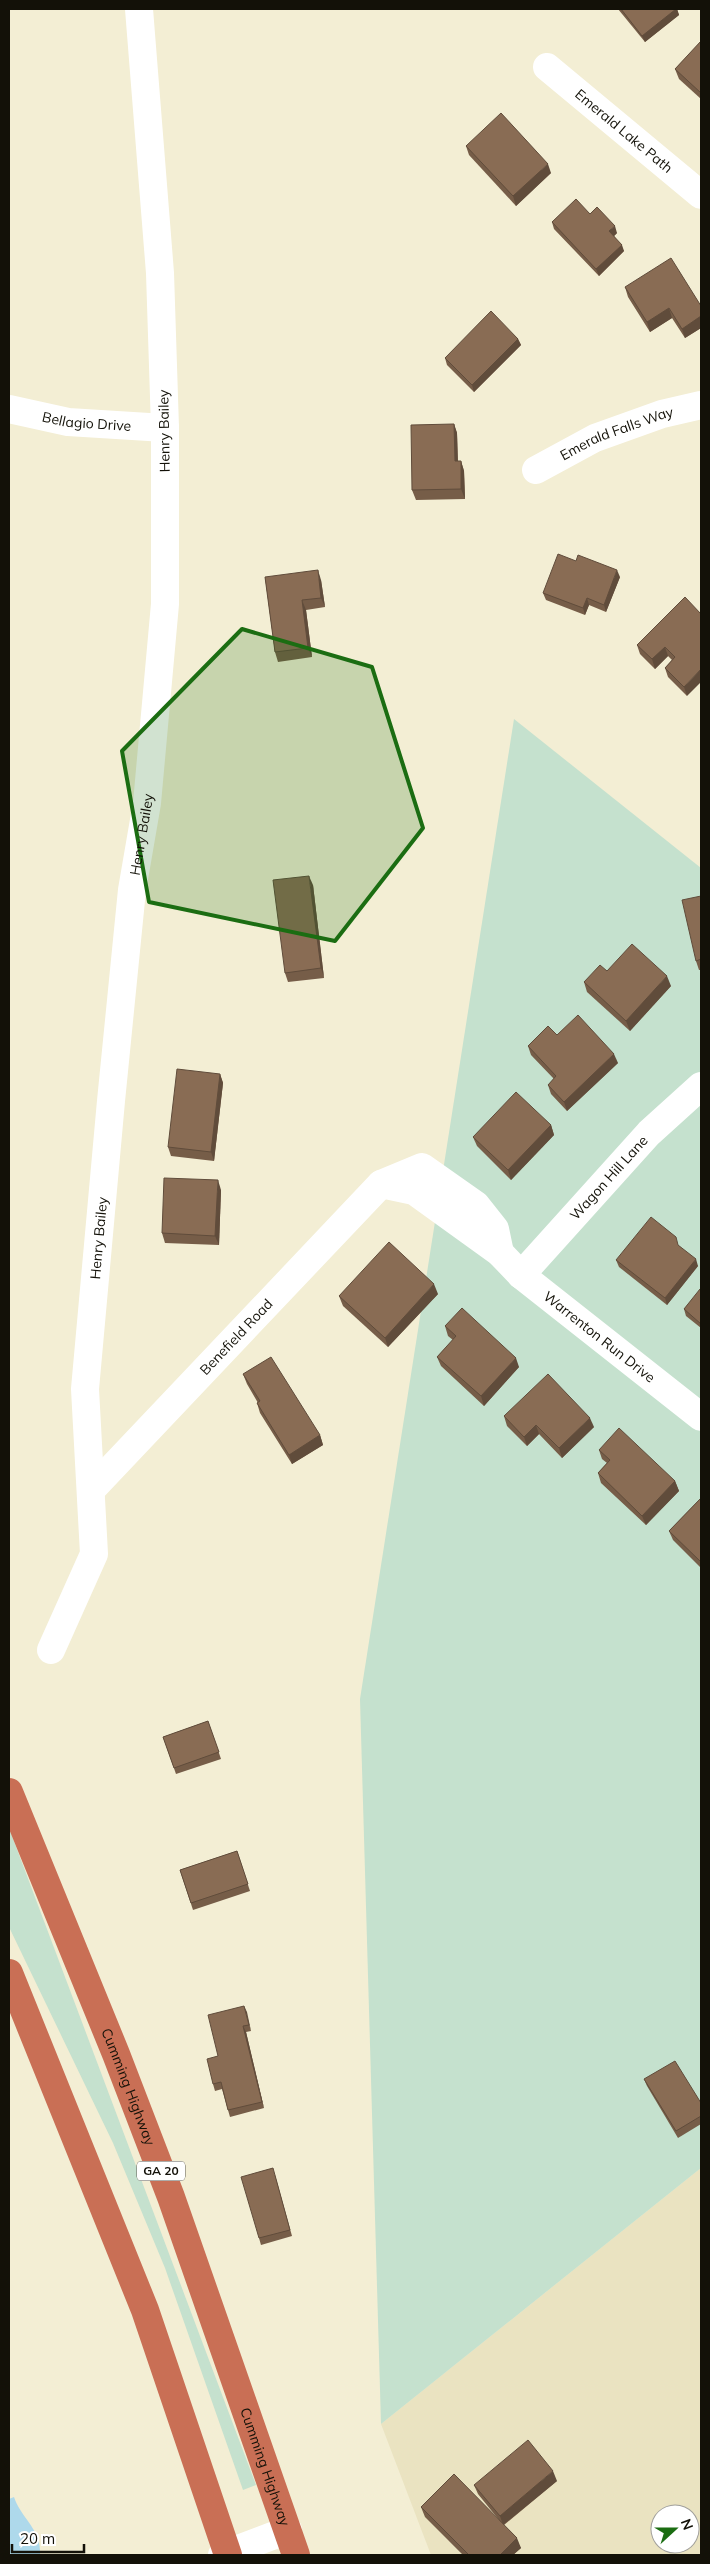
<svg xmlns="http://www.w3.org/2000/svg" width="710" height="2564" font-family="Mulish,sans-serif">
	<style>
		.built { fill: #eae3c1; fill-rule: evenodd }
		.green { fill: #c5e1ce }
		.water { fill: #aed9eb }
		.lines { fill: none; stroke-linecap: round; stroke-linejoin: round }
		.street { stroke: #fff; stroke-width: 28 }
		.highway { stroke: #c96f55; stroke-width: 28 }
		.wall { fill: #765d48 }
		.shaded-wall { fill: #604c3b }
		.building { fill: #896c54; stroke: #604c3b }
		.marked { fill: #1b6d12; fill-opacity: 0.2; stroke: #1b6d12; stroke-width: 4; stroke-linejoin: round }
		.labels { text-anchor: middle; stroke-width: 4; stroke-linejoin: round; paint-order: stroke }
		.shield { fill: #fff; stroke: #5a5852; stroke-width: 1 }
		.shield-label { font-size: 12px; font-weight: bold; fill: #131108 }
		.street-label { font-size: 14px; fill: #131108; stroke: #fff }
	</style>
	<rect width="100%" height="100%" fill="#f3eed4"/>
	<path class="built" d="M701,2168V2555H431L381,2424ZM660,2514H690V2544H660Z"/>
	<g class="green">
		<path d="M514,719L701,868V2168L381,2424L360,1699Z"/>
		<path d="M9,1828L256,2485L243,2490L165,2268L113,2143L9,1927Z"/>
	</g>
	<path class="water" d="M14,2497C22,2520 41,2528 40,2555H9V2499Z"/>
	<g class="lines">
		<g class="street">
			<path id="s1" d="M547,67L701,195"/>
			<path id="s2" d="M9,409L68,422L165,428"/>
			<path id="s3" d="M536,470L595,438L662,414L701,405"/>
			<path id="s4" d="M381,1184L414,1191L500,1253L521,1275L701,1417"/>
			<path id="s5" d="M521,1275L649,1133L701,1086"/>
			<path id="s6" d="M91,1490L381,1184L422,1167L476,1205L495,1229L500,1253"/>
			<path id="s7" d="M51,1650L94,1554L85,1389L111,1101L132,890L147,803L165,604V428L160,273L139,9"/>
			<path d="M222,2555L288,2530"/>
		</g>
		<g class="highway">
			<path id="s8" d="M9,1792L116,2054L171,2197L296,2555"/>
			<path d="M9,1973L145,2310L228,2555"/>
		</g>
	</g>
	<g class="wall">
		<path d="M618,9H677L679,15L645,42Z"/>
		<path d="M701,42V99L679,79L675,69Z"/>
		<path d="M466,146L551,173L516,206L469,155Z"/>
		<path d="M590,214L617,233L614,236L624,251L599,276L554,229L552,222Z"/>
		<path d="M625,287L701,306V328L685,338L672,318L650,332L628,297Z"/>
		<path d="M518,339L521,345L474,392L447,365L445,358Z"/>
		<path d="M454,424L457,433L458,461H461L464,471L465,499L416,500L412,490Z"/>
		<path d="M265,577L321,580L325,607L306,610L312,657L278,662L275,652Z"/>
		<path d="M620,577L606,612L589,605L585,615L546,600L543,593Z"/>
		<path d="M685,597L687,696L668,677L665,668L672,660L668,656L655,669L640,654L637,645Z"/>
		<path d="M313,885L324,978L288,982L285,973Z"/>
		<path d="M701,896V970H699L696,961Z"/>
		<path d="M607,971L671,986L630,1031L587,992L584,982Z"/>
		<path d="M557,1035L618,1063L567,1111L551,1094L548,1085L554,1079L531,1055L528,1046Z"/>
		<path d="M220,1074L223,1083L214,1161L171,1156L168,1147Z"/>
		<path d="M551,1125L554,1135L511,1180L477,1146L473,1137Z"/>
		<path d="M221,1190L219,1245L165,1243L162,1233Z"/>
		<path d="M679,1246L698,1266L667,1305L619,1267L616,1260Z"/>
		<path d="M701,1290V1328L686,1316L684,1309Z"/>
		<path d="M438,1294L388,1347L343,1306L339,1296Z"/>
		<path d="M445,1326L519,1367L484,1406L441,1366L437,1357L453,1340L448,1336Z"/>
		<path d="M243,1374L320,1435L323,1445L292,1464L260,1413L257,1403H258L247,1384Z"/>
		<path d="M504,1416L594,1427L562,1458L539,1434L527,1446L507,1426Z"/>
		<path d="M599,1450L675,1481L679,1491L646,1525L601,1483L598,1473L607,1463L602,1459Z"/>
		<path d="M701,1498V1568L673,1540L669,1531Z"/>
		<path d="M208,1721L221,1759L176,1774L163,1737Z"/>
		<path d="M237,1851L250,1891L193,1910L180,1870Z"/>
		<path d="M244,2006L251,2031L246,2032L264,2108L230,2117L222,2089L215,2091L213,2084L218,2056Z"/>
		<path d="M644,2079L701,2103V2124L678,2138L647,2086Z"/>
		<path d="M275,2175L292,2236L261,2245L259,2238Z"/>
		<path d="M557,2481L504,2525L521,2548L513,2555H463L425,2517L421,2507L499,2520L478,2494L474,2485Z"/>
	</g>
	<g class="shaded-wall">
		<path d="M676,9H677L679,15L645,42L642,36Z"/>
		<path d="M548,164L551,173L516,206L513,196Z"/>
		<path d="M615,226L617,233L612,238L609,231Z"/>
		<path d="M622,245L624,251L599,276L596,269Z"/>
		<path d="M669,308L672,318L650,332L647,322Z"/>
		<path d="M701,316V328L685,338L682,329Z"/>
		<path d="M518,339L521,345L474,392L472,385Z"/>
		<path d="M454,424L457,433L458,471L455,461Z"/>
		<path d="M461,461L464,471L465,499L461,489Z"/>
		<path d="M318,570L321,580L325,607L321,598Z"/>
		<path d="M617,570L620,577L606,612L604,605Z"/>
		<path d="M587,598L589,605L585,615L583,608Z"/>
		<path d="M302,600L306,610L312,657L308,648Z"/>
		<path d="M665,647L668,656L655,669L652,659Z"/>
		<path d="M701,669V682L687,696L684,687Z"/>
		<path d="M309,876L313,885L324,978L321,968Z"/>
		<path d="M667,976L671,986L630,1031L626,1021Z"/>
		<path d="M614,1054L618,1063L567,1111L564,1102Z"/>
		<path d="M220,1074L223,1083L214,1161L211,1152Z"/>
		<path d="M551,1125L554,1135L511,1180L508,1170Z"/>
		<path d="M218,1180L221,1190L219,1245L215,1236Z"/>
		<path d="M696,1259L698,1266L667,1305L665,1298Z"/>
		<path d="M434,1284L438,1294L388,1347L385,1338Z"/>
		<path d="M516,1358L519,1367L484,1406L481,1396Z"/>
		<path d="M590,1418L594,1427L562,1458L559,1448Z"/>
		<path d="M536,1425L539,1434L527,1446L524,1437Z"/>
		<path d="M320,1435L323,1445L292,1464L289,1455Z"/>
		<path d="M675,1481L679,1491L646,1525L642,1516Z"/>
		<path d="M244,2006L247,2012L251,2031L249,2025Z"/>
		<path d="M243,2026L246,2032L264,2108L262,2102Z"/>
		<path d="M553,2471L557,2481L503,2525L500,2516Z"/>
		<path d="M517,2538L521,2548L513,2555H500Z"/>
	</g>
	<g class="building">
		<path d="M621,9H676L642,36Z"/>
		<path d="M701,41V93L675,69Z"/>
		<path d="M501,113L548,164L513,196L466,146Z"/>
		<path d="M576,199L590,214L597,207L615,226L609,231L622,245L596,269L552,222Z"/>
		<path d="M671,258L701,306V316L682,329L669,308L647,322L625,287Z"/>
		<path d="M491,311L518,339L472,385L445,358Z"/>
		<path d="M454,424L455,461H461V489L412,490L411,425Z"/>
		<path d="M558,554L576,561L578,555L617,570L604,605L587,598L583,608L543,593Z"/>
		<path d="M318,570L321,598L302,600L308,648L275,652L265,577Z"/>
		<path d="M685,597L701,614V669L684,687L665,668L675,657L665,647L652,659L637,645Z"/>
		<path d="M309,876L321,968L285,973L273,880Z"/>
		<path d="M701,896V959L696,961L682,900Z"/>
		<path d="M632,944L667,976L626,1021L584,982L600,965L607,971Z"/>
		<path d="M578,1015L614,1054L564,1102L548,1085L556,1076L528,1046L548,1026L557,1035Z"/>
		<path d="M177,1069L220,1074L211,1152L168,1147Z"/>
		<path d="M516,1092L551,1125L508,1170L473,1137Z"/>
		<path d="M164,1178L218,1180L215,1236L162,1233Z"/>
		<path d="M651,1217L676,1237L678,1245L696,1259L665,1298L616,1260Z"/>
		<path d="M389,1242L434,1284L385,1338L339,1296Z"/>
		<path d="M700,1289L701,1290V1324L684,1309Z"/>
		<path d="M462,1308L516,1358L481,1396L437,1357L456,1336L445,1326Z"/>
		<path d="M271,1357L320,1435L289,1455L257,1403L260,1401L243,1374Z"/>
		<path d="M548,1374L590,1418L559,1448L536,1425L524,1437L504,1416Z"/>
		<path d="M619,1428L675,1481L642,1516L598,1473L610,1460L599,1450Z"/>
		<path d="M701,1498V1562L669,1531Z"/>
		<path d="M208,1721L219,1752L174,1768L163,1737Z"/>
		<path d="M237,1851L248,1884L191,1903L180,1870Z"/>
		<path d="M244,2006L249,2025L243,2026L262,2102L228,2110L221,2082L213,2084L207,2059L218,2056L208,2015Z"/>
		<path d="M675,2061L701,2103V2116L676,2131L644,2079Z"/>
		<path d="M273,2168L290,2230L259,2238L241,2177Z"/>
		<path d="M528,2440L553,2471L500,2516L474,2485Z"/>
		<path d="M454,2474L517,2538L500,2555H469L421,2507Z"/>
	</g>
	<path class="marked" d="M242,629L372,667L423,828L335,941L149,902L122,751Z"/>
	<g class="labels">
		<rect class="shield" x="137" y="2161.5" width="48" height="19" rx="4"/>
		<g class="shield-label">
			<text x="161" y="2175">GA 20</text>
		</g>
		<g class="street-label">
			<text dy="5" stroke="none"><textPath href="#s1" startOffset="100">Emerald Lake Path</textPath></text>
			<text dy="5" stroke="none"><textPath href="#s2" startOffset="79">Bellagio Drive</textPath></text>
			<text transform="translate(164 431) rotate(-91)" y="5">Henry Bailey</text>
			<text dy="5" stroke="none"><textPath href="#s3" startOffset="89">Emerald Falls Way</textPath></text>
			<text dy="5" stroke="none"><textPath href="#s7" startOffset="828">Henry Bailey</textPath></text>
			<text dy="5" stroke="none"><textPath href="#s5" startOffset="131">Wagon Hill Lane</textPath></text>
			<text dy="5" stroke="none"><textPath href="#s7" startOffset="422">Henry Bailey</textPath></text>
			<text dy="5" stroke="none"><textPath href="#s6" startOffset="211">Benefield Road</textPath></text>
			<text dy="5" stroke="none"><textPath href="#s4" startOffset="270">Warrenton Run Drive</textPath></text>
			<text dy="5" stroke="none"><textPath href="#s8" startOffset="318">Cumming Highway</textPath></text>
			<text dy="5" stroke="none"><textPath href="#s8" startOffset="722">Cumming Highway</textPath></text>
		</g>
	</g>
	<rect width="710" height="2564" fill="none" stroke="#131108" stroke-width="20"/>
	<g transform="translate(675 2529) rotate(69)"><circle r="24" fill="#ffffff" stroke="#a1a09c"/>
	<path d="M0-4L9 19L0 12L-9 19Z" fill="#1b6d12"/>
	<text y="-8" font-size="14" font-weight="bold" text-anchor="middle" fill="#131108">N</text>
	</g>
	<path d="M12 2544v8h72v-8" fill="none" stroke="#131108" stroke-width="2.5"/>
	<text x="20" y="2544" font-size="15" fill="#131108" stroke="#ffffff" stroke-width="4" paint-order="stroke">20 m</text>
</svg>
